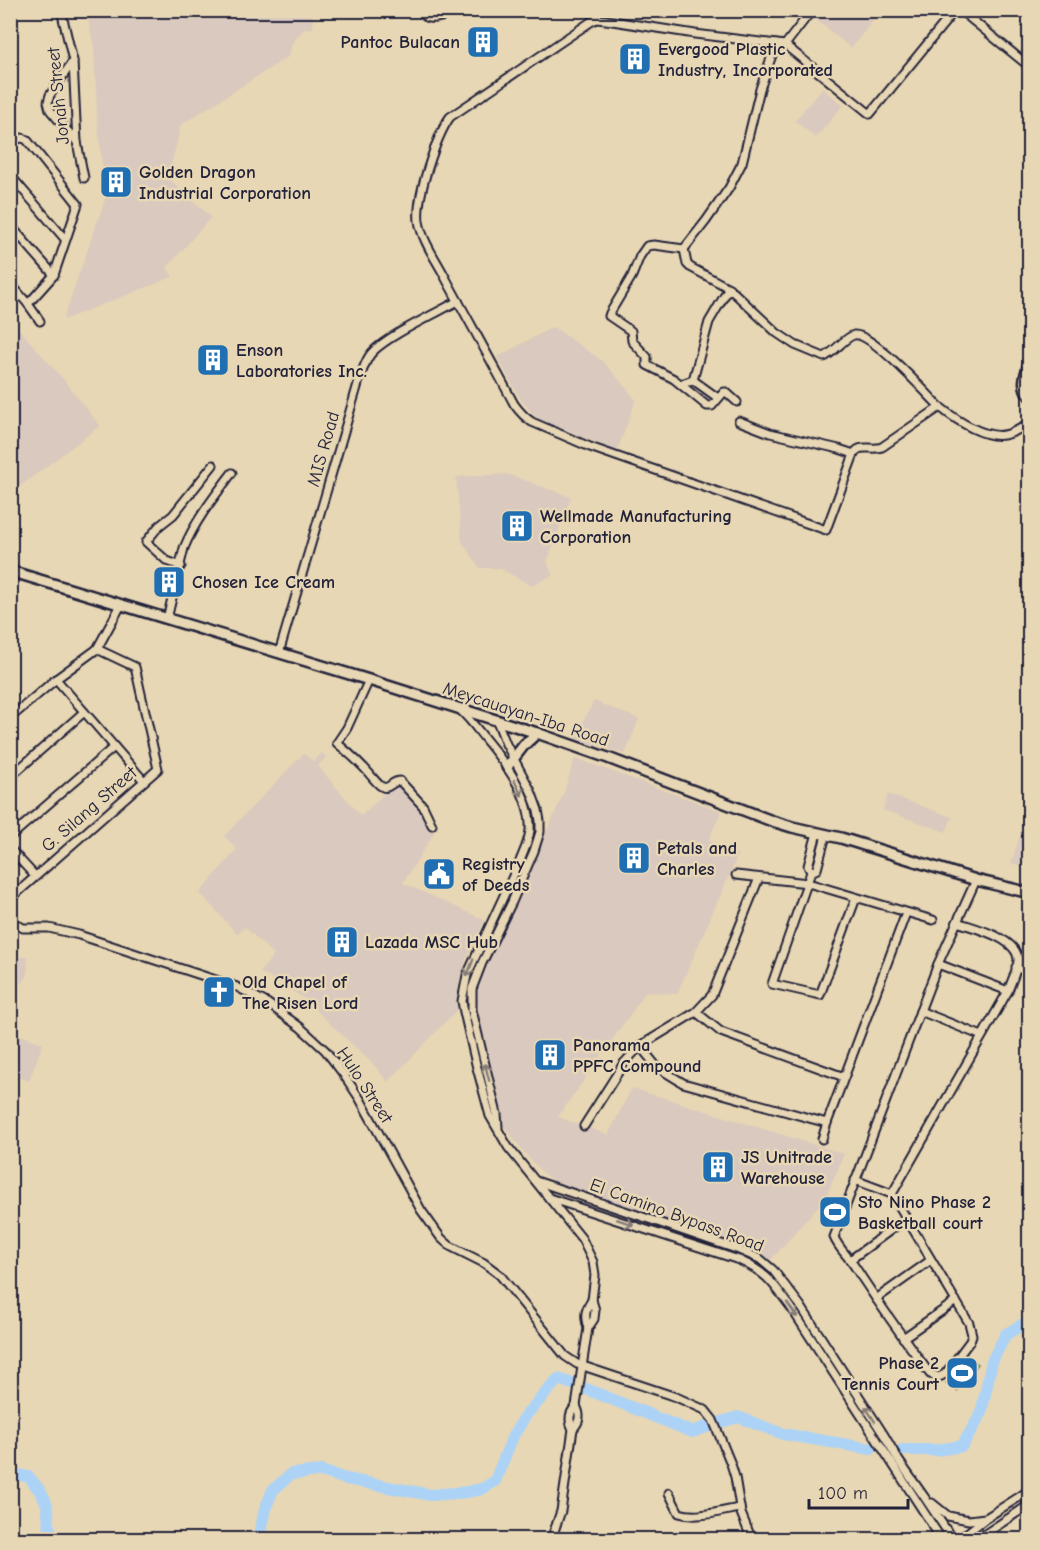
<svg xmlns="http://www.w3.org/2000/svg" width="1040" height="1550" font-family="'Comic Neue',sans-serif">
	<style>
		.built { fill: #dac9be }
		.green { fill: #cee59a; stroke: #78846a; stroke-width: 1.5 }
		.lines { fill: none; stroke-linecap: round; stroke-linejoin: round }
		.river { stroke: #acd3f6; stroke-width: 12 }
		.minor-casing { stroke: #22223b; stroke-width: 11 }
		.major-casing { stroke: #22223b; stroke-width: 14 }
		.minor { stroke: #e8d7b4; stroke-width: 7 }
		.major { stroke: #e8d7b4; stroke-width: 9 }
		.oneway { stroke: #857c78 }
		.labels { text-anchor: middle; stroke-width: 5; stroke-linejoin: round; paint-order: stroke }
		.poi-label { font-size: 18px; font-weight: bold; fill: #22223b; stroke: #e8d7b4; text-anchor: start }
		.street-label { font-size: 18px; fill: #22223b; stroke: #e8d7b4 }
	</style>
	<rect width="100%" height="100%" fill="#e8d7b4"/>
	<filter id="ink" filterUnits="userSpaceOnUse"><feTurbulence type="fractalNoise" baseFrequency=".0167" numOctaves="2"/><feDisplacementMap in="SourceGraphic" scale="12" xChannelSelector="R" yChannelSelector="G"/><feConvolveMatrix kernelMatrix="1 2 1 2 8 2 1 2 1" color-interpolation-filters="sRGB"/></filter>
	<g filter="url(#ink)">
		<g class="built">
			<path d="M293,10L294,13L306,14L312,12L313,28L304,29L292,43L289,56L181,125L168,178L211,217L167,268L173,277L63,320L106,197L97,117L94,46L86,11Z"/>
			<path d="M818,11V10L881,11L851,48L813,17Z"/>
			<path d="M822,88L843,105L816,138L795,121Z"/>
			<path d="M10,319L63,379L100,426L11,493Z"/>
			<path d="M553,327L604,362L636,400L617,451L541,421L531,412L521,400L497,357Z"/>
			<path d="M507,474L571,497L547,562L553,575L532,586L499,568H480L462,542L456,477Z"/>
			<path d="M594,701L639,719L625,754L574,739Z"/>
			<path d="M322,753L326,757L318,766L361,816L397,782L423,807L434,833L403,883L485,920L465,962L458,988V1009L388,1082L374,1065L302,997L260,972L274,955L245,927L237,934L200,893L237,849L224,836L303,754L314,761Z"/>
			<path d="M575,758L721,811L709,840L738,855L677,994L646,992L558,1117L608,1135L632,1088L844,1154L826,1197L771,1260L738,1244L557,1184L545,1175L526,1155L503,1125L477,1015L475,1001L476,989L563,795Z"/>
			<path d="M888,794L952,817L946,832L883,810Z"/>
			<path d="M1029,808V868L1011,863Z"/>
			<path d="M28,956L27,977L11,993V959Z"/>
			<path d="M14,1033L43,1043L29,1081L11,1075V1044Z"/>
		</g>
		<path class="green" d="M967,1355L978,1364L957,1391L946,1383Z"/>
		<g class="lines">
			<g class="river">
				<path d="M718,1423L738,1417L783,1434L871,1449"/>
				<path d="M902,1450H937L962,1446L981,1414L992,1361L1006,1334L1027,1322L1030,1323"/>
				<path d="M10,1473L29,1477C35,1485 45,1495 47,1506C50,1521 46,1525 55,1540"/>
				<path d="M258,1540L265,1509L273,1490L291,1474L321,1471L346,1479L431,1495L467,1492L482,1489L495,1481L513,1436L526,1415L558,1379L584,1388L692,1432L712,1425"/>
			</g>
			<g class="minor-casing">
				<g id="minor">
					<path d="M61,10L73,61L77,142L84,178"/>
					<path d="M422,10C424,15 424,17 429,18C435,20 454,13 461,10"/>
					<path d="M955,10L870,114L785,45L695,34L606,20L597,19L592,21L450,117C436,137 416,197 419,221C422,240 435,258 444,275C467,318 491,360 514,404C519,411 524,417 532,422L590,447L826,530L854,454C860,443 871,451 882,447L940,407C956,420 987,441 1008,434C1015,432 1023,427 1030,424"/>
					<path d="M960,10L1030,67"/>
					<path d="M776,44L760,89L742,163L729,188L706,221L684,249L687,264L690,267L729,288L777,333L795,345L824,357C834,353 845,337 854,335C871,332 927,394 940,407"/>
					<path d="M785,45L812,10"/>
					<path d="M73,61L50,95L48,102L50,110L77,142"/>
					<path d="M10,143C17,139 21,136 27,140L78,204L54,275L28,304"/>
					<path d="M10,175L65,239"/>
					<path d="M10,225L54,275"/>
					<path d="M684,249L654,245L647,246L640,256L632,276L610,313L609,316L631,331L632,341L647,357V365L674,379L707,406H712L724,392H726L737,402"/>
					<path d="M10,283L28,304L40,321"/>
					<path d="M693,380L709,322L729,288"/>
					<path d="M681,384L693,380L718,398"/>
					<path d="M739,421L770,433L839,449L854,454"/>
					<path d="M181,566L167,561L146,542L159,526L173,515L213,465"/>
					<path d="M167,619L184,548C195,521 214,497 232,473"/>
					<path d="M279,653L360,377C363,370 365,362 370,355C382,338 437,313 458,301"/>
					<path d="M56,679L144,781"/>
					<path d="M369,680L347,728L337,743C350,754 362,764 372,777C375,780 379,786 383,787C389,790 391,781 400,781L423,806L432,825"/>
					<path d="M460,710C470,719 477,729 485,739C504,762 532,797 530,830C529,841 524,851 520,861L467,975L462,1001L464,1012L476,1064L490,1116L508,1147L582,1239L593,1262L595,1275L592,1300L595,1310L594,1319L588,1328"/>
					<path d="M10,718L56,679L97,649L121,605"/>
					<path d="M497,721L506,744L531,791L538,810L540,821V832L534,851L512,902L482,963L472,989V1010L497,1114L498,1127"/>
					<path d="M10,777L84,712"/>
					<path d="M826,835L817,869L811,872L772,984L820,995L856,898"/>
					<path d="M10,837L114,747"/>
					<path d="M10,849L35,876"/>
					<path d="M811,872L808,866L817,833"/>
					<path d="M736,875L808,883L933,920"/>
					<path d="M10,899L158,769L135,667L97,649"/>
					<path d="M10,919L18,925L23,928H49L79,935L237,987L267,1003L300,1027L325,1050L344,1075L360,1099L421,1210L441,1238L450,1246L484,1263L500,1275L565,1356L577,1364L676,1397L705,1410L713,1420L731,1464L735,1477L741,1513L752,1540"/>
					<path d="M938,964L1008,991"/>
					<path d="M1016,967L1030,973"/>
					<path d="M1028,1010L1030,1002"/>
					<path d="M920,1011L982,1036"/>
					<path d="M696,1012L721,1032L844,1077"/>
					<path d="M640,1046L657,1067L683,1083L827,1123L906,913"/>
					<path d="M584,1126L624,1063L640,1046L696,1012L712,995L759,878"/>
					<path d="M822,1139L827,1123"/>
					<path d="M855,1180L892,1194L969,1323L972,1335L970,1341L945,1374L939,1377L930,1374C904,1339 879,1304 855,1267C849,1257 838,1248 834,1237L938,964L976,880"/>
					<path d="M536,1181L643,1217L739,1250L760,1259L773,1270L800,1305L884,1435L899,1461L925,1498L953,1540"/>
					<path d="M892,1194L1008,991C1011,982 1018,969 1018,960C1018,938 974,928 957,922"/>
					<path d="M549,1198L739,1260C767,1273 772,1282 790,1306L942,1540"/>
					<path d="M850,1260L907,1218"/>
					<path d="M876,1299L931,1260"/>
					<path d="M903,1338L956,1301"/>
					<path d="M573,1429C580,1422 581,1415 576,1406L588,1328C584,1316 585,1310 592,1300"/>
					<path d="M669,1493L679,1513C698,1519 720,1511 740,1508"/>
					<path d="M932,1503L948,1516L969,1520L985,1518"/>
					<path d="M551,1540L561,1511L573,1429C568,1420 569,1413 576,1406"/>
					<path d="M958,1540L986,1518L1030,1490"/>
					<path d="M976,1540L1030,1504"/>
				</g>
			</g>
			<g class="major-casing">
				<g id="major">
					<path d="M1030,304V309"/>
					<path d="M1030,361C1026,374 1020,385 1030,396"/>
					<path d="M10,571L369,680L537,733L608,758L772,821L792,827L841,838L976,880L1030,893"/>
					<path d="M507,767L524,745L537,733"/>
				</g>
			</g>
			<use href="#minor" class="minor"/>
			<use href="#major" class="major"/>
		</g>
		<defs><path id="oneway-shaft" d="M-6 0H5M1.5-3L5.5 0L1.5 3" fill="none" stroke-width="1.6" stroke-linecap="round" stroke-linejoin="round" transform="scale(1.5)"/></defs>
		<g class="oneway">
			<use href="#oneway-shaft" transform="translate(518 788) rotate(64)"/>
			<use href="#oneway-shaft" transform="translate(470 968) rotate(111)"/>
			<use href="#oneway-shaft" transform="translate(487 1072) rotate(-104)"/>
			<use href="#oneway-shaft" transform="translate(625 1222) rotate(18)"/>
			<use href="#oneway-shaft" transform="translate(792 1310) rotate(55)"/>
			<use href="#oneway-shaft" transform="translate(870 1414) rotate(-123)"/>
		</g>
	</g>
	<defs>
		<g id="building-square" transform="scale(1.725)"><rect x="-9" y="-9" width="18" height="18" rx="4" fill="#1f6fb2" stroke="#e8d7b4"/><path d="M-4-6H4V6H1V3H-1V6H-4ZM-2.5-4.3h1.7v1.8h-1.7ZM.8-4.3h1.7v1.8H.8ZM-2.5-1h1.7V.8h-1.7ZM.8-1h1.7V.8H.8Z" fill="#fff"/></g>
		<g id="civic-square" transform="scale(1.725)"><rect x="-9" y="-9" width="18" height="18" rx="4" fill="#1f6fb2" stroke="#e8d7b4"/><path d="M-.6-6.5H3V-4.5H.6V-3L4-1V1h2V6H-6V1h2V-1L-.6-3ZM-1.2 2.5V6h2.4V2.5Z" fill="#fff"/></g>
		<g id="church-square" transform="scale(1.725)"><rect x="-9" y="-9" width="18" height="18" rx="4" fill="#1f6fb2" stroke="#e8d7b4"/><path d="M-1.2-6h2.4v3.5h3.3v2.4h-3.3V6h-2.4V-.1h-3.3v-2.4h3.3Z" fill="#fff"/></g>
		<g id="stadium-square" transform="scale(1.725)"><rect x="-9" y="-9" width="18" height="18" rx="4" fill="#1f6fb2" stroke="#e8d7b4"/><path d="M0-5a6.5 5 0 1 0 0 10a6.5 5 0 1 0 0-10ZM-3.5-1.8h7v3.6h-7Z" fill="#fff"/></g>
	</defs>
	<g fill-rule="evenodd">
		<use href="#building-square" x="483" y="42"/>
		<use href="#building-square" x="635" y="59"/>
		<use href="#building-square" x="116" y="182"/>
		<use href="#building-square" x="213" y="360"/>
		<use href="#building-square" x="517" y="526"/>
		<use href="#building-square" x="169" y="582"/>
		<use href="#building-square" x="634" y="858"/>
		<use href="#civic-square" x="439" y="874"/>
		<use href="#building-square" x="342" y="942"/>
		<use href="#church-square" x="219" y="992"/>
		<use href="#building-square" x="550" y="1055"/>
		<use href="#building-square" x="718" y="1167"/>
		<use href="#stadium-square" x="835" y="1212"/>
		<use href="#stadium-square" x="962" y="1373"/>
	</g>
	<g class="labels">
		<g class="poi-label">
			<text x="460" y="48" text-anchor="end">Pantoc Bulacan</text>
			<text x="658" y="55">Evergood Plastic<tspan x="658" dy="21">Industry, Incorporated</tspan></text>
			<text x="139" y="178">Golden Dragon<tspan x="139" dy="21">Industrial Corporation</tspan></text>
			<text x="236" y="356">Enson<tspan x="236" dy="21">Laboratories Inc.</tspan></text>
			<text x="540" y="522">Wellmade Manufacturing<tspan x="540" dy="21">Corporation</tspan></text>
			<text x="192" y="588">Chosen Ice Cream</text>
			<text x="657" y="854">Petals and<tspan x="657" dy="21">Charles</tspan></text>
			<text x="462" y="870">Registry<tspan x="462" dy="21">of Deeds</tspan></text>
			<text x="365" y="948">Lazada MSC Hub</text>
			<text x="242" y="988">Old Chapel of<tspan x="242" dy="21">The Risen Lord</tspan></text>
			<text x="573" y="1051">Panorama<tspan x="573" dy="21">PPFC Compound</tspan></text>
			<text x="741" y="1163">JS Unitrade<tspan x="741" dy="21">Warehouse</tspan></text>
			<text x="858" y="1208">Sto Nino Phase 2<tspan x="858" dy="21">Basketball court</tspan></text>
			<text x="939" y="1369" text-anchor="end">Phase 2<tspan x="939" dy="21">Tennis Court</tspan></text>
		</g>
		<g class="street-label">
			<text transform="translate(58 96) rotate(-96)" y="6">Jonah Street</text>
			<text transform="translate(323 449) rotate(-74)" y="6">MIS Road</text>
			<text transform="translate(526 714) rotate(18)" y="6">Meycauayan-Iba Road</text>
			<text transform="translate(89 809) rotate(-41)" y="6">G. Silang Street</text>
			<text transform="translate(365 1085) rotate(57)" y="6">Hulo Street</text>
			<text transform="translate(677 1215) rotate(20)" y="6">El Camino Bypass Road</text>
		</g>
	</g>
	<rect width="1040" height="1550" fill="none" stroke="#e8d7b4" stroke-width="36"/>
	<rect x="18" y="18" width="1004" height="1514" fill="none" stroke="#22223b" stroke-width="2" filter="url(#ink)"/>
	<path d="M809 1499v9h99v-9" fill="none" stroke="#22223b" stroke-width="3"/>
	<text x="818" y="1499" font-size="18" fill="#22223b" stroke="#e8d7b4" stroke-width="4.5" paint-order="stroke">100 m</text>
</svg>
